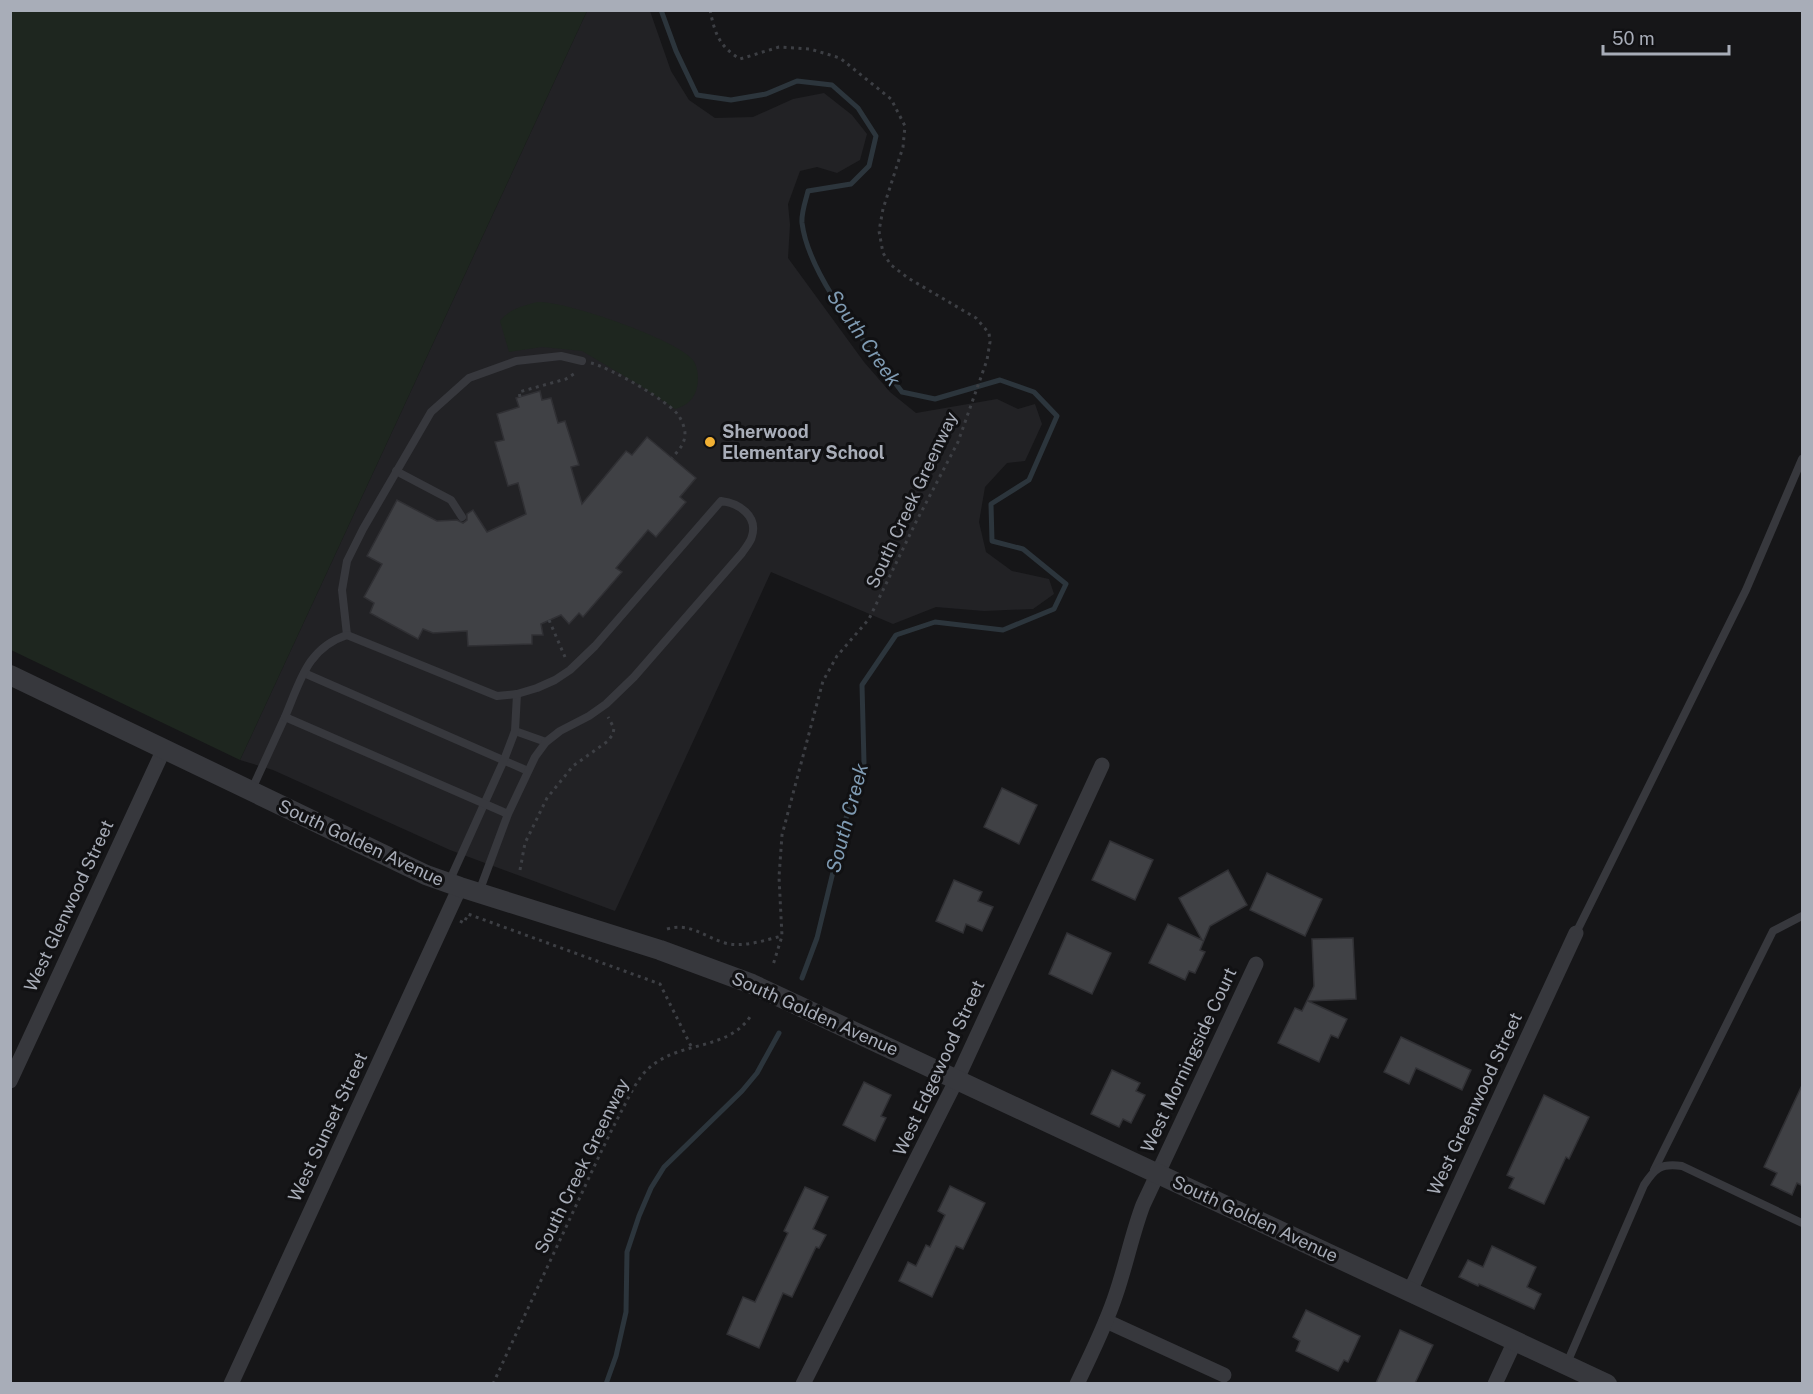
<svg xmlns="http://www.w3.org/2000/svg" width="1813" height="1394" font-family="'Public Sans',sans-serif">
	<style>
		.built { fill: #222225 }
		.green { fill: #1e261f }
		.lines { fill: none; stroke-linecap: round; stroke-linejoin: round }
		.stream { stroke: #2c353c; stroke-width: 5 }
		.building { fill: #404145; stroke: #303034; stroke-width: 1.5 }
		.path { stroke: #3d3f44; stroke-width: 3; stroke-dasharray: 3 4.5; stroke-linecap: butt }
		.service { stroke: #37383d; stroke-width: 8 }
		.minor { stroke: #37383d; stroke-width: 15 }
		.tertiary { stroke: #37383d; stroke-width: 20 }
		.poi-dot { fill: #f2b134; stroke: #111113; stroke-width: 2 }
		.labels { text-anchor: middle; stroke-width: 6; stroke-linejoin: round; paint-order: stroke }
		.poi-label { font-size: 18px; font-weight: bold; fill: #a8adb8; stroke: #111113; text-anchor: start }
		.street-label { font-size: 18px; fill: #a8adb8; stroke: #111113 }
		.water-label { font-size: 20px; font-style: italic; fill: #7f9bb3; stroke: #111113 }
	</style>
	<rect width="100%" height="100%" fill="#161618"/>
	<path class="built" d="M587,11H650L671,71L689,100L715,118L753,117L793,99L824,93L852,115L867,134L860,160L837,173L817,167L800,171L788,204L790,225L788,258L864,362L890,392L916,413L997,399L1018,409L1035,404L1042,424L1025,461L1007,463L985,487L979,522L986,552L1012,571L1049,579L1054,594L1033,609L984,611L936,607L893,624L771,572L615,911L450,850L273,770L240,760Z"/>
	<g class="green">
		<path d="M10,11H587L240,760L11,650Z"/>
		<path d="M538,302C566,301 676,339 693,360C698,367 699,379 697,387C695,399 686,406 675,409L641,386L582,351L542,347L509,352L500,321C509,309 525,305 538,302Z"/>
	</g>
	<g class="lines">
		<g class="stream">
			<path d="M661,10L676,51L697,95L731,100L766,94L797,81L832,85L858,108L876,136L869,166L851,184L808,191C806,200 801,213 802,223C809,278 869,347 902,392L935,399L1000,380L1034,392L1057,416L1029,480L991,504L992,541L1023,549L1066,584L1054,609L1003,630L935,622L896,635L862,685L864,763L850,802L817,938L802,978"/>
			<path d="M606,1384L616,1356L626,1312L627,1252L639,1216L651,1188L664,1167L742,1091L757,1073L779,1033"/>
		</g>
	</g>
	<g class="building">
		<path d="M540,391L542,400L551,398L558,423L565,421L579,465L571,467L582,504L626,451L632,455L647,437L696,478L680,497L686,502L656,537L648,530L616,568L622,572L583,617L579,613L569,624L561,615L541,624L543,635H532V644L468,646L467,631L433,633L423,629L418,639L370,613L374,603L364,597L382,564L367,556L397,500L437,521L457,520L463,523L467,520V514L473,510L487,532L526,514L518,483L508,486L495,442L504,440L497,414L519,407L516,398Z"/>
		<path d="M1002,788L1037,805L1019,844L984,827Z"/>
		<path d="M1110,841L1153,860L1135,900L1092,880Z"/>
		<path d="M1228,870L1247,905L1210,926L1200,950L1205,952L1195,973L1189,971L1185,980L1149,963L1168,924L1202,940L1179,898Z"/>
		<path d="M1267,873L1322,899L1305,936L1250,910Z"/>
		<path d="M954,880L982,892L978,901L993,907L982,931L966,924L963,933L936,921Z"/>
		<path d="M1067,933L1111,953L1092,994L1049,974Z"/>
		<path d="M1353,938L1356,999L1308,1001L1347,1019L1338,1038L1331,1035L1319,1062L1278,1043L1295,1008L1302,1011L1314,986L1312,939Z"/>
		<path d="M1401,1037L1471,1070L1462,1090L1416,1068L1409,1084L1384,1072Z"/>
		<path d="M1112,1070L1140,1083L1136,1091L1145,1095L1131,1123L1123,1119L1119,1127L1091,1114Z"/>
		<path d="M864,1082L891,1095L881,1116L886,1118L875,1141L843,1125Z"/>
		<path d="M1803,1083V1186L1797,1183L1792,1195L1771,1185L1777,1173L1764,1167Z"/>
		<path d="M1544,1095L1589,1117L1569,1159L1566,1157L1544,1204L1509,1188L1514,1178L1507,1175Z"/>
		<path d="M950,1186L985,1203L963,1249L956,1246L932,1297L899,1281L908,1262L916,1266L926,1245L930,1247L945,1215L938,1211Z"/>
		<path d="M805,1187L828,1197L813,1229L826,1235L819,1248L816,1247L792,1297L783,1293L759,1348L727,1334L743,1297L755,1302L788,1233L784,1231Z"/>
		<path d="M1492,1246L1536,1267L1527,1287L1541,1294L1534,1309L1479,1284L1478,1286L1459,1277L1468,1260L1483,1267Z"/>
		<path d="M1306,1310L1360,1336L1348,1362L1344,1360L1338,1371L1296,1351L1300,1341L1293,1337Z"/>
		<path d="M1400,1330L1433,1345L1415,1383H1376Z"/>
	</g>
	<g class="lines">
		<g class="path">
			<path d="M710,10C715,34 719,46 740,59L779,47L810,49L840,58L891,99L905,126L903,147L883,209L879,231L883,253L891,265L908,278L976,318L989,333L990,342L987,360L958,442L916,522L869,619L837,656L823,681L782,835L779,877L782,936L773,965"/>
			<path d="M591,363C609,367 669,401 679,416C682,421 685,428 685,434C685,444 678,451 672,458"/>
			<path d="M520,397L519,392L566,379L577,372"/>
			<path d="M549,620L565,657"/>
			<path d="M520,870L525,843L547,798L573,766L608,741L613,734L614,728L608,717"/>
			<path d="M460,921L464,923L468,914L660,984L691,1046"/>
			<path d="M667,929C690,922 704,937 725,943C743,948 765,940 782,936"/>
			<path d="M493,1384C524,1316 556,1249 587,1182C598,1158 609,1135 621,1112C628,1099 634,1085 644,1073C675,1039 725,1053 750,1017"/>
		</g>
		<g class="service">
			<path d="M396,471L451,500L462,517"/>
			<path d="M347,635L342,590L347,561L363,529L431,412L469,378L516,361L561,356L582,361"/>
			<path d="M304,673L528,771"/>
			<path d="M515,731L546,742"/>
			<path d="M252,789L285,717"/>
			<path d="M449,882L504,760L515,731L517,694"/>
			<path d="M479,892L508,814L535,757L546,742L560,731L589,716L606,704L634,677L742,553C745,548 751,542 752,536C758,516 739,503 721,501L595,646L570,670L555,680L537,688L517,694L497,696L347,635C307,648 300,682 285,717L508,814"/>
			<path d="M1576,933L1746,590L1802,459"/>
			<path d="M1654,1170L1773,931L1802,916"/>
			<path d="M1567,1363L1644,1185C1655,1168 1661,1163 1682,1166L1802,1223"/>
		</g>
		<g class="minor">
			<path d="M10,1081L164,749"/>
			<path d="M1410,1291L1576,933"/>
			<path d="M1106,1321L1224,1375"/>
			<path d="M231,1384L460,887"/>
			<path d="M803,1384L957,1079L1102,765"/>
			<path d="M1077,1384C1091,1354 1106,1325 1116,1294C1126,1265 1132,1234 1143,1205L1256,964"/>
			<path d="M1495,1384L1515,1341"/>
		</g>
		<path class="tertiary" d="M10,675L426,875L460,887L660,950L752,984L1607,1384"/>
	</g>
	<circle class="poi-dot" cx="710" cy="442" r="6"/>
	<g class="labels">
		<g class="poi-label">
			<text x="722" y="438">Sherwood<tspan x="722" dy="21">Elementary School</tspan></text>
		</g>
		<g class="street-label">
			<text transform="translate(912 500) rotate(-65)" y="6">South Creek Greenway</text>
			<text transform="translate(361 843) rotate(25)" y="6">South Golden Avenue</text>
			<text transform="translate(69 906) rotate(-65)" y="6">West Glenwood Street</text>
			<text transform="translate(815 1014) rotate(24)" y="6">South Golden Avenue</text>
			<text transform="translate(1189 1060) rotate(-65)" y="6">West Morningside Court</text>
			<text transform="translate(939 1068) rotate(-65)" y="6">West Edgewood Street</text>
			<text transform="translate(1475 1104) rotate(-65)" y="6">West Greenwood Street</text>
			<text transform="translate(328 1127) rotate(-65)" y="6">West Sunset Street</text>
			<text transform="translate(582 1166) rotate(-64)" y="6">South Creek Greenway</text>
			<text transform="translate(1255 1219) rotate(25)" y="6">South Golden Avenue</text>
		</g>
		<g class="water-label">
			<text transform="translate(864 338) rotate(55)" y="7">South Creek</text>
			<text transform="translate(847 818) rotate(-75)" y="7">South Creek</text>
		</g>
	</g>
	<rect width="1813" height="1394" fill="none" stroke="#a8adb8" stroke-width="24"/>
	<path d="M1603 45v9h126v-9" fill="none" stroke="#a8adb8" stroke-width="3"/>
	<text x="1612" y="45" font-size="18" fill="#a8adb8" stroke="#111113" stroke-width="4.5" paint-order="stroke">50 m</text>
</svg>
